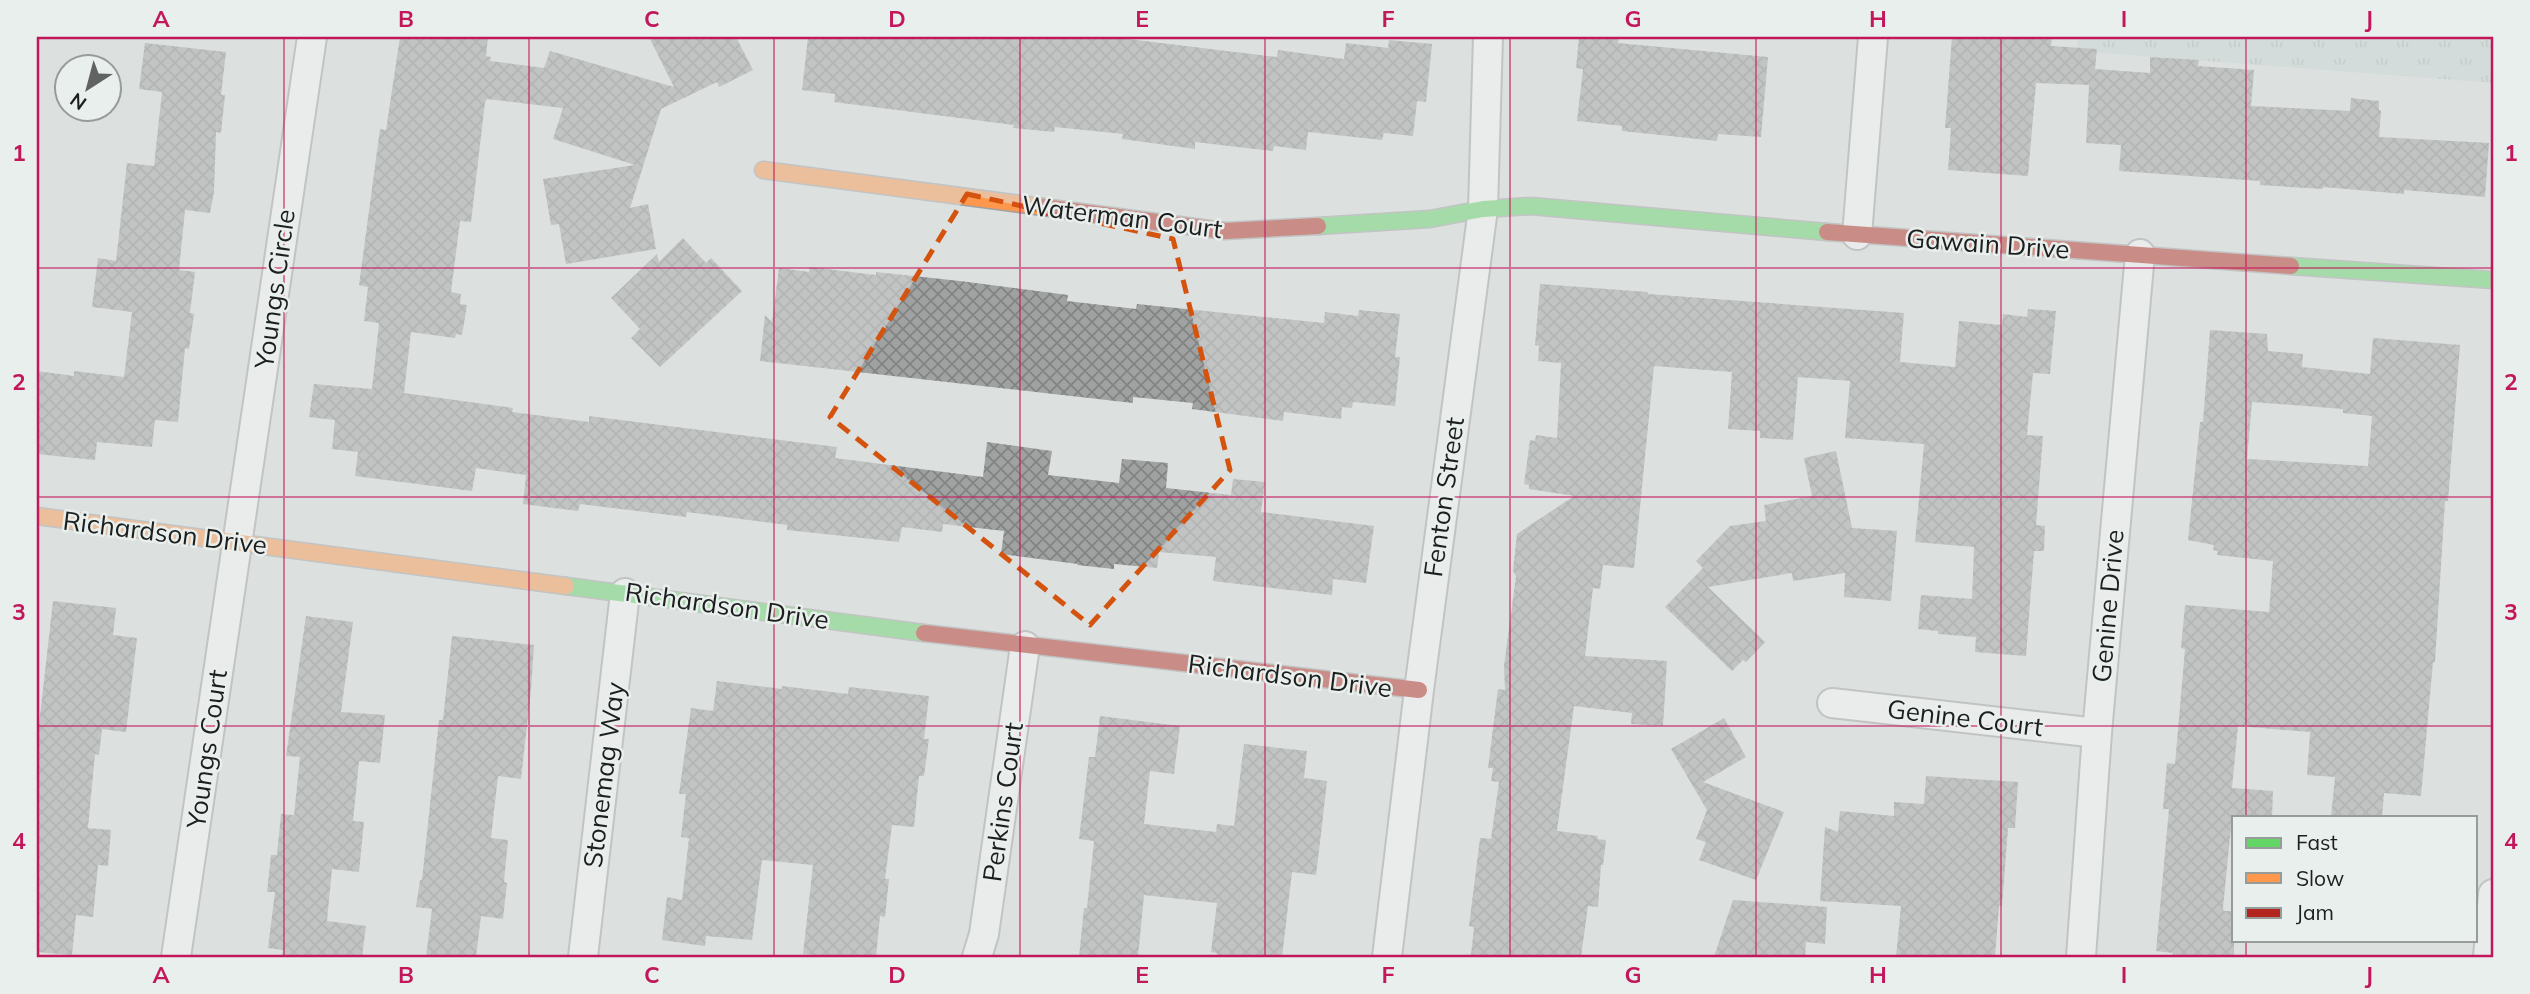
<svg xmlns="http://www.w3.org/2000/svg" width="2530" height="994" font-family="Mulish,sans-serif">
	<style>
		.grass { fill: url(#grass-tufts) }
		.building { fill: url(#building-cross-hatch); fill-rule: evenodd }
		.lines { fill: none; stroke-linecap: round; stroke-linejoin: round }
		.street-casing { stroke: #9fa2a1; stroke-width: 32 }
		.fast-casing { stroke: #9fa2a1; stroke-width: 19 }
		.slow-casing { stroke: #9fa2a1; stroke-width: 19 }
		.jam-casing { stroke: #9fa2a1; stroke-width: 19 }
		.street { stroke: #fafafa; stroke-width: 28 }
		.fast { stroke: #63d668; stroke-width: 16 }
		.slow { stroke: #ff974d; stroke-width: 16 }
		.jam { stroke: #b3261e; stroke-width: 16 }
		.marked { fill: none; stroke: #d4530e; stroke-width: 5; stroke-dasharray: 14 9; stroke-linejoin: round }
		.grid { fill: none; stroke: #c2185b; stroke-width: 2; stroke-opacity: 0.55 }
		.labels { text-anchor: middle; stroke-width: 5; stroke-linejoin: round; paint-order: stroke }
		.street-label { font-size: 26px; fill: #1d1f1f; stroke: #e9efed }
		.neatline { fill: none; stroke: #c2185b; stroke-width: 2.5 }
		.grid-label { font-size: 23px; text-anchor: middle; font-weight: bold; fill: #c2185b }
	</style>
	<defs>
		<pattern id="grass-tufts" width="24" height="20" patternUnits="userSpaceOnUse" patternTransform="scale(1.75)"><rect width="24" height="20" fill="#c8d8d4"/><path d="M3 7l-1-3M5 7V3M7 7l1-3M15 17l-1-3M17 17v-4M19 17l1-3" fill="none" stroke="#abb9b6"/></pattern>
		<pattern id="building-cross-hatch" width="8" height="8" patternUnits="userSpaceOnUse" patternTransform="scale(1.75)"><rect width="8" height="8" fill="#a0a2a2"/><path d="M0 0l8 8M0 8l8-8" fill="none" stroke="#828383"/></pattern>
	</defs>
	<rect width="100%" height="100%" fill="#dce0df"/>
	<path class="grass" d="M2078,37H2493V83L2077,51Z"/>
	<g class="building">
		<path d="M400,37H488L486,56L491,57L490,61L544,68L550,51L674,87L649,37H736L753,70L719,87L717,82L661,109L630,208L648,204L656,249L566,264L559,224L551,225L543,179L635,165L553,139L563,108L487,99L485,102L471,222L460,221L451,292L461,294L460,304L467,305L462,335L456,334L455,338L411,332L404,393L513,408L512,412L589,422V416L837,447L835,458L983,477L987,442L1052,451L1048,475L1119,483L1122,459L1168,463L1166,488L1231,495L1233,479L1265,482L1261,512L1374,526L1366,583L1333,579L1332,595L1213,581L1216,557L1159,552L1157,568L1114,564V569L1077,565L1078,564L1001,554L1004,531L943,524L942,532L902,527L899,542L787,530V525L687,512L686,517L580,504L578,511L523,504L526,475L476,468L472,491L355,476L358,452L332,449L335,420L309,417L314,384L372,389L379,323L364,321L368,287L359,285L380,129L386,130Z"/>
		<path d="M808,37H1112L1277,57L1278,50L1344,59L1346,43L1388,48L1389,40L1432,44L1426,102L1417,101L1413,136L1384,133L1382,140L1308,132L1306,150L1274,146L1273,151L1195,142V149L1122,139L1123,134L1055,127L1054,132L1013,128L1014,125L834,102L835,94L802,90Z"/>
		<path d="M1579,37H1619L1618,43L1768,57L1761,137L1718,134L1717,141L1622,131V126L1577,121L1583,69L1576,68Z"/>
		<path d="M1952,37H2052L2051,46L2097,49L2095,69L2150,73V57L2199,60L2198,66L2254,70L2251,106L2350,111L2351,98L2379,101V110L2381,111L2379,137L2489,143L2485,197L2404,190V194L2323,187V189L2260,185V181L2119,171L2121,145L2086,143L2089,85L2036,83L2028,176L1948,170L1951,128H1945Z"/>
		<path d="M145,43L226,52L221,95H225L221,133L216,132L214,192L210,213L185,210L179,270L195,272L190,313L194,314L189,349L185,348L178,422L155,420L152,447L97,442L95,460L37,454V371L74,376V371L124,377L132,312L92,307L98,258L116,261L127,163L154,166L162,92L139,89Z"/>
		<path d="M683,238L706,263L711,258L742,291L660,367L631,338L640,329L611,298L657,254L659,262Z"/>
		<path d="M810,267L876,275V272L960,281L1068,295L1067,301L1136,309L1137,304L1324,323L1325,312L1358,316L1359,310L1400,314L1395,357H1400L1395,406L1353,402L1352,408L1342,407L1341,419L1284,412L1283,421L1192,409L1193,403L1133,397V403L760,361L765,315L772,322L779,268L809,272Z"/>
		<path d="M1540,284L1648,292V294L1904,313L1900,362L1955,367L1959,321L2002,325L2003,314L2027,317L2028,309L2056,311L2050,374L2033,373L2027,435L2043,436L2036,525L2045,526L2044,551H2034L2026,656L1975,652L1976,637L1938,634V631L1918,629L1921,595L1972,599L1974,547L1915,542L1924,444L1845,438L1850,381L1798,377L1793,440L1760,438V431L1728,429L1732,372L1654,366L1634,568L1603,565L1600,589L1593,588L1585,656L1667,661L1663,726L1631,724L1632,713L1574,706L1557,831L1598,836L1597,839L1606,840L1603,865H1601L1598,907L1588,906L1581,957H1490L1471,955L1474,927L1469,926L1480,838L1491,839L1499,782L1491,781L1493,768H1488L1498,689L1505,690L1504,666L1516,576L1513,571L1517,534L1574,496L1529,489V485L1524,484L1530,440L1535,441L1536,435L1557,438L1561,363L1538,361L1539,346L1535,345Z"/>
		<path d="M2210,330L2267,334L2268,351L2303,354L2302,367L2370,374L2373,338L2460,345L2448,501H2445L2435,662H2433L2421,796L2384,793L2382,817H2331L2335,777L2307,775L2310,732L2238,726L2232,788L2273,791L2272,817H2232L2223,908L2224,911H2234V957H2172L2173,953L2156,951L2169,809H2163L2167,763L2175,764L2185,649L2181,648L2185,605L2269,612L2273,561L2217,555L2218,551L2213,550L2214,545L2188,540L2200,422H2203ZM2252,402L2343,409V413L2372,416L2368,466L2247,459Z"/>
		<path d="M1836,451L1852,528L1897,531L1891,601L1844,597L1845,573L1793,581L1792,573L1708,587L1765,642L1746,662L1743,660L1732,671L1665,607L1703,568L1696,561L1730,526L1766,521L1764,505L1812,496L1804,458Z"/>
		<path d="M53,601L116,608L113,635L137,638L126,732L102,729L99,755L95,754L88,828L111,830L108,866L98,865L93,917L76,915L72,955L37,952V742Z"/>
		<path d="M306,616L353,622L341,712L385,715L380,763L359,761L353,821L364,822L359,872L332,869L327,921L366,926L362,957H282L283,950L268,948L275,892H267L271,855H277L281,814L294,815L300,757L286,756Z"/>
		<path d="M452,636L534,645L531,690L521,779L498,776L491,838L508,840L504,882L507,883L503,919L481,916L476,957H426L432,909L416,907L420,880H422L439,720H443Z"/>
		<path d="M717,681L782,689V686L848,694L849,687L929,696L924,739H929L924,776H919L914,827L892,825L885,879H889L885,917L880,916L876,957H836L803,954L813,865L762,860L752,940L706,936L705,946L662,940L667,897L682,900L689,838L681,837L686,794H679L691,708L713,711Z"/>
		<path d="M1100,716L1180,726L1174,774L1150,771L1144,824L1216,832L1217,824L1234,826L1244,744L1307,751L1304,778L1327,781L1321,834L1316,875L1292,872L1282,957H1217V953L1211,952L1217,903L1144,895L1138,957H1079L1084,908H1087L1094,841L1079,839L1089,757H1095Z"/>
		<path d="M1724,718L1746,757L1703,782L1784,812L1756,880L1699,860L1706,842L1696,839L1707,810L1671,749Z"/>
		<path d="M1926,776L2018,782L2015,828H2008L2002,906H1999L1995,957H1896L1901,906L1820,901L1825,827L1838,832L1840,811L1894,816V802L1924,804Z"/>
		<path d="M1733,900L1827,907L1825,944L1806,942L1805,957H1714Z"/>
	</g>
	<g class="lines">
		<g class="street-casing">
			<g id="street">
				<path d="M1857,235L1873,37"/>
				<path d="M1832,703L2097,733"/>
				<path d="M176,957L312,37"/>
				<path d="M583,957L625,593"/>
				<path d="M977,957L984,934L1025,646"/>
				<path d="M1387,957L1419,690L1483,209L1488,37"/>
				<path d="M2081,957L2097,733L2140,254"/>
				<path d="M2488,957L2493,894"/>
			</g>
		</g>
		<g class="fast-casing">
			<g id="fast">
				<path d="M1318,226L1430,219L1483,209L1531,206L1827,232"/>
				<path d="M2291,266L2493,280"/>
				<path d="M566,586L924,633"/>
			</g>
		</g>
		<g class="slow-casing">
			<g id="slow">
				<path d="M763,170L1043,207"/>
				<path d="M37,516L566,586"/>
			</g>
		</g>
		<g class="jam-casing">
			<g id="jam">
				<path d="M1043,207L1225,231L1318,226"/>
				<path d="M1827,232L2291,266"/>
				<path d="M924,633L1419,690"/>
			</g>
		</g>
		<use href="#street" class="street"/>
		<use href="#fast" class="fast"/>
		<use href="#slow" class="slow"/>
		<use href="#jam" class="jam"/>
	</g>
	<path d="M0 0H2530V994H0ZM967,194L1173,239L1230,470L1090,625L830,417Z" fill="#dce0df" fill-opacity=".55" fill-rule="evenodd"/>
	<path class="marked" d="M967,194L1173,239L1230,470L1090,625L830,417Z"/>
	<path class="grid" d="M284,37V957M529,37V957M774,37V957M1020,37V957M1265,37V957M1510,37V957M1756,37V957M2001,37V957M2246,37V817M37,268H2493M37,497H2493M37,726H2493M2246,940V957"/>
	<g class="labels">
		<g class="street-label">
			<text transform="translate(1122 217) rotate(7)" y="9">Waterman Court</text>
			<text transform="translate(1988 244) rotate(4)" y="9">Gawain Drive</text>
			<text transform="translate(275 289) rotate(-82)" y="9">Youngs Circle</text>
			<text transform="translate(1444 497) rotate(-82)" y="9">Fenton Street</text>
			<text transform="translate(165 533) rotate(7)" y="9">Richardson Drive</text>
			<text transform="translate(727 606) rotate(8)" y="9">Richardson Drive</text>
			<text transform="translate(2108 606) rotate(-85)" y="9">Genine Drive</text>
			<text transform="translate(1290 676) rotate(7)" y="9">Richardson Drive</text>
			<text transform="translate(1965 718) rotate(7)" y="9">Genine Court</text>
			<text transform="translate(207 749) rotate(-82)" y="9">Youngs Court</text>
			<text transform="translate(604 775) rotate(-83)" y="9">Stonemag Way</text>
			<text transform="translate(1003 802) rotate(-82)" y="9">Perkins Court</text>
		</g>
	</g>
	<rect width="2530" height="994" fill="none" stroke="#e9efed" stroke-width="77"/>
	<rect x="2232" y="816" width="245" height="126" fill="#e9efed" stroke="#979c9b" stroke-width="2"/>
	<rect x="2246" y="838" width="35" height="10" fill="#63d668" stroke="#979c9b" stroke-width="2"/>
	<text x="2296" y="850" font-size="21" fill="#1d1f1f">Fast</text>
	<rect x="2246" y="873" width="35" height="10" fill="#ff974d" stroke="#979c9b" stroke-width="2"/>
	<text x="2296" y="886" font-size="21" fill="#1d1f1f">Slow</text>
	<rect x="2246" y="908" width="35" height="10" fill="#b3261e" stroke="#979c9b" stroke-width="2"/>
	<text x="2296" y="920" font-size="21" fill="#1d1f1f">Jam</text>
	<g transform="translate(88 88) rotate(216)"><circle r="33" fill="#e9efed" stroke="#979c9b" stroke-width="2"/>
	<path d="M0-5L12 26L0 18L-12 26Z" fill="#606362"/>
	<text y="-10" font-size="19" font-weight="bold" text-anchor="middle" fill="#1d1f1f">N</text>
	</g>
	<rect x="38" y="38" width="2454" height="918" class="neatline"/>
	<g class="grid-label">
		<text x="161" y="27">A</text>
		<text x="406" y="27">B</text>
		<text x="652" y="27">C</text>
		<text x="897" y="27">D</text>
		<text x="1142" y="27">E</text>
		<text x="1388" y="27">F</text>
		<text x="1633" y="27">G</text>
		<text x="1878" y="27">H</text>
		<text x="2124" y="27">I</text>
		<text x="2369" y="27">J</text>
		<text x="19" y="161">1</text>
		<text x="2511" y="161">1</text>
		<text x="19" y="390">2</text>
		<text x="2511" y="390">2</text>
		<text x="19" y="620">3</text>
		<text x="2511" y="620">3</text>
		<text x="19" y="849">4</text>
		<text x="2511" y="849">4</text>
		<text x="161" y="983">A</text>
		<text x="406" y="983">B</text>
		<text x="652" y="983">C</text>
		<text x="897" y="983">D</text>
		<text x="1142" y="983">E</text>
		<text x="1388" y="983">F</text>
		<text x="1633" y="983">G</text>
		<text x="1878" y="983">H</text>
		<text x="2124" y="983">I</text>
		<text x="2369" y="983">J</text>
	</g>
</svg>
